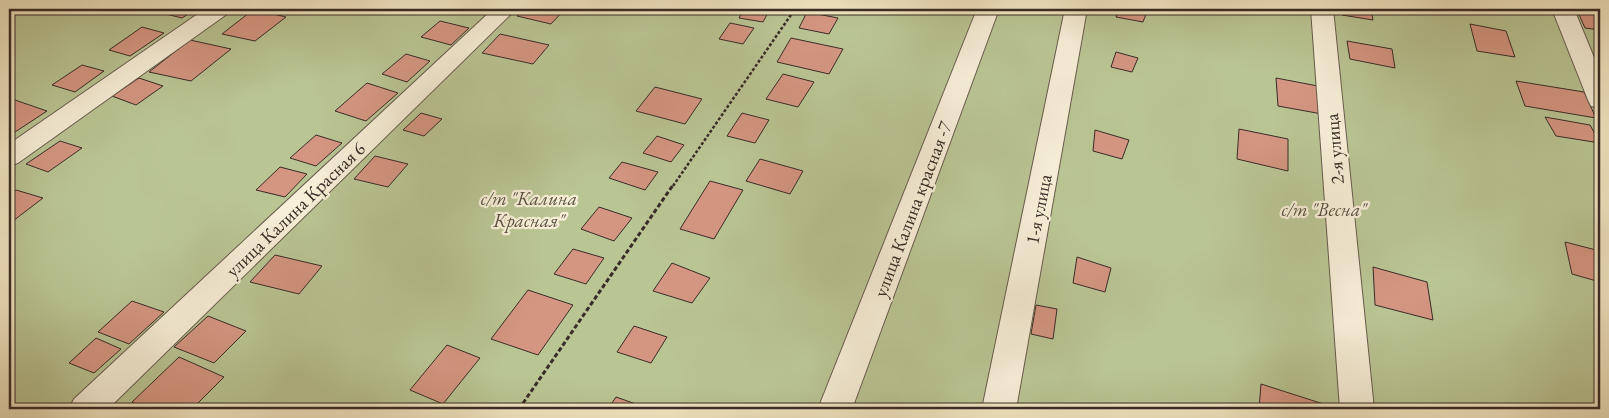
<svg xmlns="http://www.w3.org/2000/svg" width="1609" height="418" font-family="'EB Garamond',serif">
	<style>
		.green { fill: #bac594; stroke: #7a785e }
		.building { fill: #d49681; stroke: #392c27 }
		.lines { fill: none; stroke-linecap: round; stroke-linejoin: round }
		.street-casing { stroke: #675b4e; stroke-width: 2 }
		.path-far1 { stroke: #392c27; stroke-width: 2.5; stroke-dasharray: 3 2; stroke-linecap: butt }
		.path { stroke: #392c27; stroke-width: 3; stroke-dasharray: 4.5 2.5; stroke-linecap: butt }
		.street { fill: #f7efd8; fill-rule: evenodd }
		.labels { text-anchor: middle; stroke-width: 4.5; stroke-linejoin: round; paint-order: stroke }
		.street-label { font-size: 19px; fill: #392c27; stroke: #f7efd8 }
		.park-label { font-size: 19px; font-style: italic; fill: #595242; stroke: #f7efd8 }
	</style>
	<rect width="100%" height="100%" fill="#f2e7c3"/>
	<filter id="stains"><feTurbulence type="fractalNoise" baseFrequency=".004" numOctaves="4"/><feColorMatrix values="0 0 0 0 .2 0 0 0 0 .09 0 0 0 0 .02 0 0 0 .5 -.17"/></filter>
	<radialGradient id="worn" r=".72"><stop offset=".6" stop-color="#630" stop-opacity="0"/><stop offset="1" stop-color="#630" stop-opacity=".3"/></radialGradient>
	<rect class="green" x="9" y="9" width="1591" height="400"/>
	<g class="building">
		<path d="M152,9H196L182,18L150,10Z"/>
		<path d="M254,9L286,17L255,41L222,34Z"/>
		<path d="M525,9H565L551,24L517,16Z"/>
		<path d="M744,9H770L763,22L739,18Z"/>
		<path d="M1119,9H1148L1143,22L1116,17Z"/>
		<path d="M1342,9H1371L1373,20L1342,15Z"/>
		<path d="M1577,10L1600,14V30L1585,28Z"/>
		<path d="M807,12L838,18L829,34L799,28Z"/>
		<path d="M440,21L469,28L451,45L421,37Z"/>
		<path d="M730,23L754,28L743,44L719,39Z"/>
		<path d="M1470,24L1506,31L1515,57L1477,51Z"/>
		<path d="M142,27L164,33L130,56L109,50Z"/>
		<path d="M500,34L549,45L533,64L482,53Z"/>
		<path d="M791,38L843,49L829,74L777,62Z"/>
		<path d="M190,40L231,49L191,81L149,72Z"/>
		<path d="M1347,41L1392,49L1395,68L1350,59Z"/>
		<path d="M1116,52L1138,58L1132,72L1111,67Z"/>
		<path d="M406,54L430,61L407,82L382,74Z"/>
		<path d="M82,65L104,71L75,92L52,85Z"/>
		<path d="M783,74L814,82L798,107L766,99Z"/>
		<path d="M139,78L163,86L136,105L112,96Z"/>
		<path d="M1276,78L1318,86L1322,114L1278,106Z"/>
		<path d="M1516,81L1584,92L1596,118L1525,106Z"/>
		<path d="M367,83L398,93L366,121L335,111Z"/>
		<path d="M655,87L702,99L685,124L636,111Z"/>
		<path d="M9,98L47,111L9,136Z"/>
		<path d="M421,113L442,119L424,136L403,130Z"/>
		<path d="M742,113L769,120L755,143L727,136Z"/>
		<path d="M1545,117L1590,125L1600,143L1556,136Z"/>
		<path d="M1239,129L1288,139V171L1237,159Z"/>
		<path d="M1095,130L1129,140L1122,159L1093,151Z"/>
		<path d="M316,135L342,143L316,166L290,158Z"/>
		<path d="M657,136L684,145L671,162L643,153Z"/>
		<path d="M60,141L82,148L48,172L26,164Z"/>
		<path d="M375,156L408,164L388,187L354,179Z"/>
		<path d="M760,159L803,171L790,194L746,181Z"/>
		<path d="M622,162L658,172L645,190L609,178Z"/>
		<path d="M280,167L307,174L285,197L256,190Z"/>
		<path d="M710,181L743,190L714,239L680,229Z"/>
		<path d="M16,190L43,198L9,224V195Z"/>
		<path d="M599,207L632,218L614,241L581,229Z"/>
		<path d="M1565,242L1600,251V282L1572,274Z"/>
		<path d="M573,249L604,258L586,284L554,274Z"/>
		<path d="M275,255L322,266L299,294L250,282Z"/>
		<path d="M1077,257L1111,268L1105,292L1073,283Z"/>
		<path d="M672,263L710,278L692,303L653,291Z"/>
		<path d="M1373,267L1427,282L1433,320L1375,305Z"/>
		<path d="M528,290L573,305L538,355L491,339Z"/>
		<path d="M132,301L164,312L129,344L98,332Z"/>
		<path d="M1036,305L1057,309L1053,339L1031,334Z"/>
		<path d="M208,316L246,331L214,363L174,347Z"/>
		<path d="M634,326L667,337L651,363L617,352Z"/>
		<path d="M96,338L121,349L94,373L69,363Z"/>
		<path d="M447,345L480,358L443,404L410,390Z"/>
		<path d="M179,357L224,377L192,409H148L132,402Z"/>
		<path d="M1261,384L1336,408V409H1259Z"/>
		<path d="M616,397L650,409H608Z"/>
	</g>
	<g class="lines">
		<g class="street-casing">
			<g id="street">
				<path d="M205,9H230L227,14L18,163L9,166V144Z"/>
				<path d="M493,9H516L108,409H69L74,399Z"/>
				<path d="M977,9H999L852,409H818Z"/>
				<path d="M1065,9H1087L1016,409H982Z"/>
				<path d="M1311,9H1333L1374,409H1340Z"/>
				<path d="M1552,9H1574L1600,72V108L1591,106L1588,100Z"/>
			</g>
		</g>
		<path class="path-far1" d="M673,186L795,9"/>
		<path class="path" d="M519,409L673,185"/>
		<use href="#street" class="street"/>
	</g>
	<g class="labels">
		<g class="street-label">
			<text transform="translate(1334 149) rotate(-95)" y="7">2-я улица</text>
			<text transform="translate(295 209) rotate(-44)" y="7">улица Калина Красная 6</text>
			<text transform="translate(912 209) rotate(-69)" y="7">улица Калина красная -7</text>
			<text transform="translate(1038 209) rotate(-79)" y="7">1-я улица</text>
		</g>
		<g class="park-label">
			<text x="529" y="205">с/т "Калина<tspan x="529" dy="22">Красная"</tspan></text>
			<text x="1324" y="216">с/т "Весна"</text>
		</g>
	</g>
	<rect width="1609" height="418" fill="none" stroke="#f2e7c3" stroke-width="30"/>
	<rect x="10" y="10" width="1589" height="398" fill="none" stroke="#392c27" stroke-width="2.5"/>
	<rect x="15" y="15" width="1579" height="388" fill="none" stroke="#392c27"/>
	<rect width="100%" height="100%" filter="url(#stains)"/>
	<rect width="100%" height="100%" fill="url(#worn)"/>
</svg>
